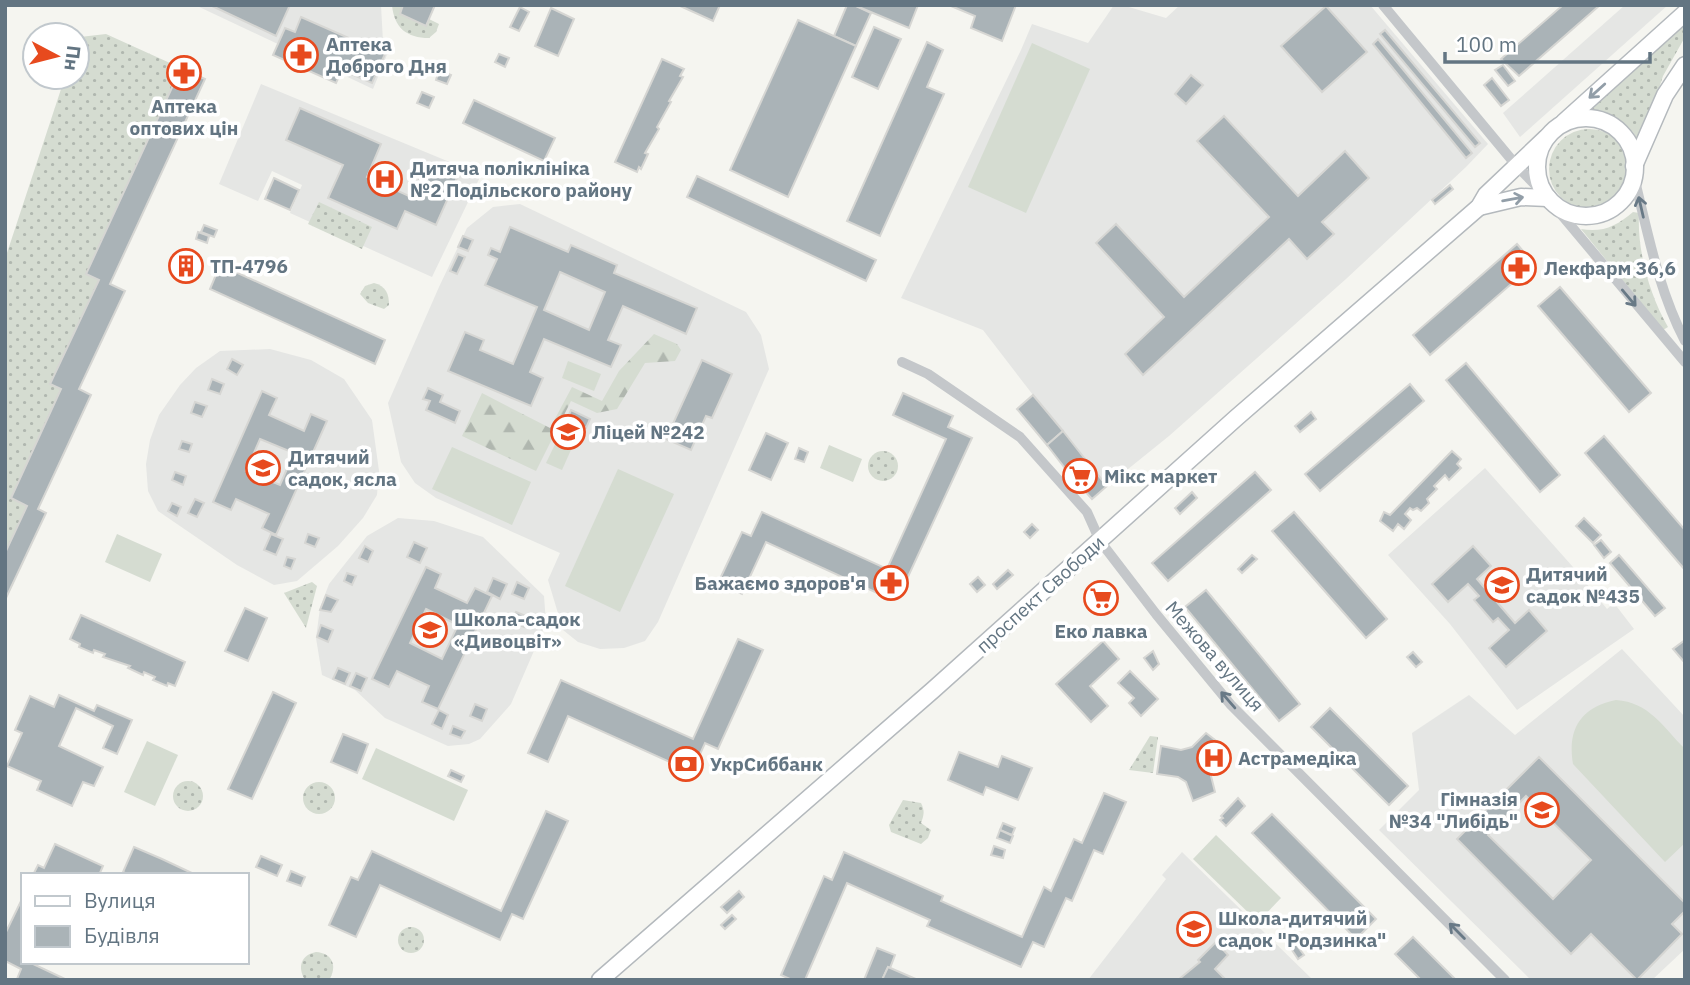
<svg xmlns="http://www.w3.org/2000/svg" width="1690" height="985" font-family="'IBM Plex Sans',sans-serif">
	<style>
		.built { fill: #e5e6e4 }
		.grass { fill: url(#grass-dots) }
		.forest { fill: url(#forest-firs) }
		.garden { fill: #d5dcd1 }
		.building { fill: #aab3b7; stroke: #d6d6d3; stroke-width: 2; fill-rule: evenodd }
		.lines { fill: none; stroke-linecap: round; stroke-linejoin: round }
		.secondary-casing { stroke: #b4b9bd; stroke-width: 19 }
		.street { stroke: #c4c7ca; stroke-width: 10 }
		.secondary { stroke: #fff; stroke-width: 16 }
		.oneway { stroke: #929ea8 }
		.oneway2 { stroke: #687986 }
		.labels { text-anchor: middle; stroke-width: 7; stroke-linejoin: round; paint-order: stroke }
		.poi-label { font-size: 19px; font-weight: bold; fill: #637582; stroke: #fff; text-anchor: start }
		.street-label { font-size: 19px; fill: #637582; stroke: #fff }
	</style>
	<defs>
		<pattern id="grass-dots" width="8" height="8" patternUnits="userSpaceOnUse" patternTransform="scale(1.75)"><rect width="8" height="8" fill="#d5dcd1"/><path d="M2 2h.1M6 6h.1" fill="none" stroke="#b0b7af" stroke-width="1.8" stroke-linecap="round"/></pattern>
		<pattern id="forest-firs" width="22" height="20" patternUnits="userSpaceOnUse" patternTransform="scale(1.75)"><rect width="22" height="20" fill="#d5dcd1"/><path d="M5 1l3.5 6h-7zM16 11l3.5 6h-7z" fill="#b0b7af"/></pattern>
	</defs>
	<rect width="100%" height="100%" fill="#f5f5f0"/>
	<g class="built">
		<path d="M195,5H381L383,42L389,50L373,89Z"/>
		<path d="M1114,5H1122L1166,18L1180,5H1370L1488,144L1466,167L1346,279L1169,436L1107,486L1033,395L983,330L901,298L1021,50L1032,24L1088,43Z"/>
		<path d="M1625,5H1668L1520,137L1503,113Z"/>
		<path d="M261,84L481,175L432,277L290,213L302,185L272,171L258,201L219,184Z"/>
		<path d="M520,204L746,312L761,335L769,369L658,622L645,641L624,648L600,649L578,642L563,630L548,580L560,553L436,498L415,483L401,462L388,403L439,287L467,228L493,207Z"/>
		<path d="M270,349L311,360L344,379L372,420L379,471L377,495L363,518L338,546L297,581L274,585L237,565L158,511L148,491L146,464L150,440L159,415L180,385L196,368L220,351Z"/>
		<path d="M1485,468L1573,567L1607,609L1614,603L1634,629L1517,710L1450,624L1388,555Z"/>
		<path d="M398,518L434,521L483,537L544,596L546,623L511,704L480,739L469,744L448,746L385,718L355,690L322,675L316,638L320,608L329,584L367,536Z"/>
		<path d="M1622,649L1685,717V949L1652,980H1531L1379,830L1419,790L1412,733L1469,695L1515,735Z"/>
		<path d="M1182,852L1313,980H1088L1166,879L1162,875Z"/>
	</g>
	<g class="grass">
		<path d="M392,5H403L400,14L425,26L429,19L439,24L436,32L429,38C407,38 394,28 392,5Z"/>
		<path d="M1685,21V37L1663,76L1641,143C1628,123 1613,113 1589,110Z"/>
		<path d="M106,34L181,68L86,274L99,280L50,384L61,389L11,497L27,506L5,553V259L65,77H77V46L80,37Z"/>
		<circle cx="1589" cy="169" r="40"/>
		<path d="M319,202L372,227L362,249L308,224Z"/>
		<path d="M1633,212L1639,213C1637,250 1649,294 1668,327L1663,330L1581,229C1602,233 1617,226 1633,212Z"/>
		<path d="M374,283C386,286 389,294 389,305L384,309L368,303L360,294L365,286Z"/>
		<circle cx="883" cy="466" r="15"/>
		<path d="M312,582L317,586L306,628L284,593Z"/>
		<path d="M1150,736L1158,737L1153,773L1129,770Z"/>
		<circle cx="188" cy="796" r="15"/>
		<circle cx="319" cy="798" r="16"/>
		<path d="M903,800L921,803C925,811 924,815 921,823L931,830L928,838L921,844L891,832L889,825Z"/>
		<circle cx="411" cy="940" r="13"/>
		<path d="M316,952C332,953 338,966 329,980H305C297,967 301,955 316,952Z"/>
	</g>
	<path class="forest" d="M654,334L677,344L681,350L675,361L645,363L617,409L597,413L571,401L536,471L462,436L482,393L550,428L572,387L602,401L619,371Z"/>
	<g class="garden">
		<path d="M1032,43L1090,69L1026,213L968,187Z"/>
		<path d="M568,361L601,374L594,391L562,378Z"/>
		<path d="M559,436L574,443L562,470L546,463Z"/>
		<path d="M829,445L862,459L853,482L820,468Z"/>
		<path d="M452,447L531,482L512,525L432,489Z"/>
		<path d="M618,469L674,494L620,612L565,586Z"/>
		<path d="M117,534L162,554L150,582L105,562Z"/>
		<path d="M1616,700C1649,702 1663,727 1685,749V843L1665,862L1573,764C1567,729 1581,707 1616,700Z"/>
		<path d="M147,741L178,755L155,806L124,792Z"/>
		<path d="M376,748L468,790L454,821L362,779Z"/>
		<path d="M1216,835L1281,898L1258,922L1193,859Z"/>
	</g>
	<g class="building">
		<path d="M210,5H290L276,36Z"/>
		<path d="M403,5H435L426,26L400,14Z"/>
		<path d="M678,5H720L713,21Z"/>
		<path d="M847,5H854L871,13L856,46L834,36Z"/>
		<path d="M854,5H918L909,28Z"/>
		<path d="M1016,5L1002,41L971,28L975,16L951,6Z"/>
		<path d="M1563,5H1600L1519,76L1501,59Z"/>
		<path d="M1326,6L1367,52L1322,92L1281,46Z"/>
		<path d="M520,7L529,12L519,31L510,27Z"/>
		<path d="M551,8L574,19L558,56L535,46Z"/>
		<path d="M301,17L385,54L372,83L342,70L336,83L273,55L285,28L295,32Z"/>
		<path d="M798,20L856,46L788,197L730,170Z"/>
		<path d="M874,27L901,39L878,89L852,77Z"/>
		<path d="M1385,30L1480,143L1475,147L1380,34Z"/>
		<path d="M1378,39L1472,153L1466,158L1373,44Z"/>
		<path d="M927,42L943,50L927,87L944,94L880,236L847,221Z"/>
		<path d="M499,54L509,58L505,67L495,62Z"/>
		<path d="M662,59L684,69L680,76L683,77L669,101L671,102L657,127L659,129L645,153L648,154L641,169L639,167L637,172L615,162Z"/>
		<path d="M1503,65L1515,81L1508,86L1495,70Z"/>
		<path d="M181,68L205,79L110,284L125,291L79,389L91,395L38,509L46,513L5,600V553L27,506L11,498L61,389L50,384L99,280L86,274Z"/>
		<path d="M439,70L451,75L447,84L436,80Z"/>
		<path d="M1191,75L1203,85L1186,104L1175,94Z"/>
		<path d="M1492,78L1509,100L1501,106L1484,85Z"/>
		<path d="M422,92L434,97L429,108L417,103Z"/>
		<path d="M474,100L555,138L544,161L463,123Z"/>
		<path d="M300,108L381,144L367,177L411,197L426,164L457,178L436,225L405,211L397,229L328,198L343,165L286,140Z"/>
		<path d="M1224,116L1298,196L1345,151L1369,178L1322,222L1334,234L1307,259L1289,239L1143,375L1125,354L1164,317L1096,243L1116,224L1184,297L1269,217L1197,141Z"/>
		<path d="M697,176L876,260L866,281L687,197Z"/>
		<path d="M274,178L299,190L290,210L265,199Z"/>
		<path d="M1450,185L1453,189L1435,204L1432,200Z"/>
		<path d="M204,225L217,230L214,237L201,232Z"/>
		<path d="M510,227L568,252L571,245L617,265L614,273L697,308L686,334L623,306L608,340L621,345L611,367L544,339L530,372L543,378L531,406L448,371L465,332L484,340L480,350L513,364L537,307L485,285L497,259L488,255L491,248L500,252ZM560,272L605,292L589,330L544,310Z"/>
		<path d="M198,232L209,236L207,243L196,239Z"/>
		<path d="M463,236L473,240L468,251L458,247Z"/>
		<path d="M1517,244L1534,264L1430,355L1413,335Z"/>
		<path d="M186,253L196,258L187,278L176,274Z"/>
		<path d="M458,254L465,257L457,274L450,271Z"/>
		<path d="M220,265L385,340L375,364L210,289Z"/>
		<path d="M1560,287L1651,393L1629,412L1538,306Z"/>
		<path d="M232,359L243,365L237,375L227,369Z"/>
		<path d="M702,360L732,374L712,418L706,416L691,450L666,439Z"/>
		<path d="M1466,363L1560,475L1540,492L1446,380Z"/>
		<path d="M212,379L224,384L220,394L208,390Z"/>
		<path d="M1410,384L1424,401L1320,491L1305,474Z"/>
		<path d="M428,388L443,395L440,402L460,411L455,423L426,410L430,401L423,399Z"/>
		<path d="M262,391L277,398L269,415L304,431L311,414L327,421L276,535L262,528L269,514L236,499L231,510L213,502ZM260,439L294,453L280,485L246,471Z"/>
		<path d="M903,393L953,416L948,427L972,438L907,579L898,575L888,598L766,542L742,594L718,583L742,532L751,536L762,512L887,569L946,439L893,415Z"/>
		<path d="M1033,395L1063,431L1047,445L1017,409Z"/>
		<path d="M195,402L207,406L202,417L191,413Z"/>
		<path d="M571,410L590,419L586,428L567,419Z"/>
		<path d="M1311,412L1316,419L1300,432L1295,426Z"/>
		<path d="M1063,431L1085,459L1068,472L1047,445Z"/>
		<path d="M766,433L788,443L771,480L749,470Z"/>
		<path d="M1604,436L1685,530V570L1585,453Z"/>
		<path d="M182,441L192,444L189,452L179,449Z"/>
		<path d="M799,448L808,452L804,462L795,459Z"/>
		<path d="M1452,451L1461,459L1457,464L1461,468L1449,480L1445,475L1434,486L1437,489L1427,499L1429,503L1421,511L1417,508L1413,510L1410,508L1405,514L1411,520L1404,529L1398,524L1393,531L1380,521L1384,512L1390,515Z"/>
		<path d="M1085,459L1107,486L1092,499L1068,472Z"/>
		<path d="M175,472L186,476L183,485L172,480Z"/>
		<path d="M1255,472L1271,490L1168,581L1152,563Z"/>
		<path d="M1192,492L1197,498L1180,514L1175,508Z"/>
		<path d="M195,499L204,503L197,517L188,513Z"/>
		<path d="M172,503L181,507L177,516L168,511Z"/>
		<path d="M1294,512L1387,619L1366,638L1272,531Z"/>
		<path d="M1584,518L1601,535L1593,543L1576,526Z"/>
		<path d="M1032,524L1038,530L1030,538L1024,532Z"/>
		<path d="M271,534L283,539L276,555L264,550Z"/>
		<path d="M308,534L319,538L315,547L305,543Z"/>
		<path d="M1601,540L1611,552L1604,558L1594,545Z"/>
		<path d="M414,542L427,548L420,563L407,557Z"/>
		<path d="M365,546L373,551L368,562L359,558Z"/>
		<path d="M1473,546L1491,566L1477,579L1515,623L1529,610L1547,631L1506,667L1489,648L1509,630L1498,618L1493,622L1474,600L1479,596L1468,584L1448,602L1432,584Z"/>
		<path d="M1252,555L1257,559L1242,573L1238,569Z"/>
		<path d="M1619,555L1665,608L1655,616L1610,563Z"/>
		<path d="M287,557L295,559L291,569L284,566Z"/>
		<path d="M426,567L441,574L435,588L467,603L475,588L492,596L438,709L422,702L429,686L397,671L389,687L372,679ZM426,609L458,625L442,659L410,643Z"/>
		<path d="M1008,570L1013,575L997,589L993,584Z"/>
		<path d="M347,573L356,576L352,585L344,581Z"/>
		<path d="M978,577L985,585L977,592L970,584Z"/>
		<path d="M493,578L507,584L500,599L487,592Z"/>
		<path d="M517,582L529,588L524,599L512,594Z"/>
		<path d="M1206,590L1300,704L1279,721L1185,607Z"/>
		<path d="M326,595L338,600L331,612L320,610Z"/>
		<path d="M245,608L267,618L248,661L225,651Z"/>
		<path d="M516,612L528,617L524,627L512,622Z"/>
		<path d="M81,615L185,662L175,686L168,683L167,686L153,680L155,677L144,672L143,675L128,668L130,666L103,657L105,654L94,650L93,653L79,647L80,644L70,639Z"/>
		<path d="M321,625L333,630L328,642L317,637Z"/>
		<path d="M738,639L763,650L718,749L705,743L692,772L568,716L548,762L528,753L561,680L693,739Z"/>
		<path d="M1685,640V663L1673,649Z"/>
		<path d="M1103,641L1119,659L1090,686L1108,706L1091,722L1056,684Z"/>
		<path d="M1153,651L1159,664L1153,670L1144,658Z"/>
		<path d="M1413,652L1422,662L1416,667L1407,657Z"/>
		<path d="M338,668L350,673L345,684L333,679Z"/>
		<path d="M1130,671L1158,699L1141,716L1129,703L1134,698L1118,683Z"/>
		<path d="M356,673L367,678L361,691L350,686Z"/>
		<path d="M273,692L296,703L252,799L228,789Z"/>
		<path d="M59,695L94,711L97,705L132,720L117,754L103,748L113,726L76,708L59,746L103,767L94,786L83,782L72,806L37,790L41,781L7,766L22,733L15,730L30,696L54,707Z"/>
		<path d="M475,704L487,709L482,721L470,716Z"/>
		<path d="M1330,708L1408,786L1389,805L1311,727Z"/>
		<path d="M439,710L448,715L442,729L432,724Z"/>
		<path d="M453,726L465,731L461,738L450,734Z"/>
		<path d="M1206,733L1224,747L1214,759L1211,776L1215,792L1193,801L1186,782L1178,777L1157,774L1161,746L1181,750L1192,747Z"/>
		<path d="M343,734L368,744L357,773L331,762Z"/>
		<path d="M959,752L998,767L1002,756L1032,768L1018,800L986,787L983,795L948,780Z"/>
		<path d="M1539,757L1685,903V911L1672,924L1682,934L1637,980L1591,934L1571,954L1457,839ZM1526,796L1591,860L1553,899L1488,835Z"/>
		<path d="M451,770L464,776L461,782L448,776Z"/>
		<path d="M1104,793L1126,802L1103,854L1094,850L1072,901L1066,898L1044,947L1033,942L1021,967L927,926L930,920L847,883L805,980H792L781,975L824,876L832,880L844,852L943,896L941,901L1022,937L1044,887L1051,891L1074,839L1082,843Z"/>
		<path d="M1238,798L1245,806L1226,826L1220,820L1223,818L1221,816Z"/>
		<path d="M546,811L568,821L523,919L512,914L500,940L380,885L356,937L329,925L351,877L358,880L372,851L501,911Z"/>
		<path d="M1272,814L1376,919L1356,939L1252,833Z"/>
		<path d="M1003,823L1015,828L1012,835L1000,830Z"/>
		<path d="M1000,830L1013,836L1010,843L997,838Z"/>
		<path d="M55,844L103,866L99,875H33L38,865L44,868Z"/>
		<path d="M994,846L1005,850L1003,858L991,855Z"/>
		<path d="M134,847L162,859L196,875H129L123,872Z"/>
		<path d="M261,856L282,865L277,876L256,867Z"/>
		<path d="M291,871L305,877L301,886L287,881Z"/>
		<path d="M739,891L744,897L727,913L721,907Z"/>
		<path d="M23,897V962H29L67,980H19L17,979L21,969L5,961V934Z"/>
		<path d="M732,915L736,919L725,929L721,925Z"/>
		<path d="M1413,937L1456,980H1421L1395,954Z"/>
		<path d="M1216,942L1228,955L1215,969L1226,980H1178L1200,962L1198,960Z"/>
		<path d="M1295,943L1304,955L1298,959L1290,947Z"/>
		<path d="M877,948L895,955L890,968L888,967L882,980H864Z"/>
		<path d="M888,967L918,980H882Z"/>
	</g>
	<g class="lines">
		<g class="secondary-casing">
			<g id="secondary">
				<circle cx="1586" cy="167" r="49"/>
				<path d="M1564,122L1685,13"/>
				<path d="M1634,166L1665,95L1685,65"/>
				<path d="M1479,207L1521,197L1548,198"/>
				<path d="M600,980L933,690L1236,418L1479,207L1486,195L1546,138"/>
			</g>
		</g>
		<g class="street">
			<path d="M1383,5L1516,165L1548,198"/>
			<path d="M1634,177C1648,233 1658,289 1685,341"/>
			<path d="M1555,207L1685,362"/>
			<path d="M902,362L928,374L1020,437L1087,512L1100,541L1156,614L1231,705L1505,980"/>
		</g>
		<use href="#secondary" class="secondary"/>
	</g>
	<defs><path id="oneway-shaft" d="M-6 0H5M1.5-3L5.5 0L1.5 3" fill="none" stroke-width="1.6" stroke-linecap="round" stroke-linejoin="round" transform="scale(1.75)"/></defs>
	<g class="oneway">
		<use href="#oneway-shaft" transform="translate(1597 91) rotate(138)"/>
		<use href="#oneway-shaft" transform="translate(1513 199) rotate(-10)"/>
	</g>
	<g class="oneway2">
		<use href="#oneway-shaft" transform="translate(1641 207) rotate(-103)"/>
		<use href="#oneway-shaft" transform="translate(1629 298) rotate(50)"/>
		<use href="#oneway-shaft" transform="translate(1228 700) rotate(-131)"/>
		<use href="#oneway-shaft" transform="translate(1457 931) rotate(-135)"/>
	</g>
	<defs>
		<g id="pharmacy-ring" transform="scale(1.75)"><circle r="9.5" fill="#fff" stroke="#e74a1e" stroke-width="1.5"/><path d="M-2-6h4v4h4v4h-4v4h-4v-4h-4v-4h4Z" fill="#e74a1e"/></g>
		<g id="hospital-ring" transform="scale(1.75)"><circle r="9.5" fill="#fff" stroke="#e74a1e" stroke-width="1.5"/><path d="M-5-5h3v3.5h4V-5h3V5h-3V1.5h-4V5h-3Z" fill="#e74a1e"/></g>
		<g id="building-ring" transform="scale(1.75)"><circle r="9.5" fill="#fff" stroke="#e74a1e" stroke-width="1.5"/><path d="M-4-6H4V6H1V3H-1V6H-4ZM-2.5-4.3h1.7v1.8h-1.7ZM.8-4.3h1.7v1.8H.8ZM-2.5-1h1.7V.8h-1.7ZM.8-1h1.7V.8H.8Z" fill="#e74a1e"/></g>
		<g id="school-ring" transform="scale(1.75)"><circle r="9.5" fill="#fff" stroke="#e74a1e" stroke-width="1.5"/><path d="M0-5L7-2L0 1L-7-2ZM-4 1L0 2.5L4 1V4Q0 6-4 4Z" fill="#e74a1e"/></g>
		<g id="supermarket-ring" transform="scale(1.75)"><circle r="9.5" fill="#fff" stroke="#e74a1e" stroke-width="1.5"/><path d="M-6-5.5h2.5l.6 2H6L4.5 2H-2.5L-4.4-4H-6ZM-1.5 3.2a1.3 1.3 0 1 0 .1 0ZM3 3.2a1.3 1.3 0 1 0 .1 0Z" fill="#e74a1e"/></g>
		<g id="bank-ring" transform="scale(1.75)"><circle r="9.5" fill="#fff" stroke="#e74a1e" stroke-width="1.5"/><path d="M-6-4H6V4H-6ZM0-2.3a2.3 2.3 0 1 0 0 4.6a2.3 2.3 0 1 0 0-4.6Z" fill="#e74a1e"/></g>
	</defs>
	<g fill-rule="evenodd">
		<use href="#pharmacy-ring" x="301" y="55"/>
		<use href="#pharmacy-ring" x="184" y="73"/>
		<use href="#hospital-ring" x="385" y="179"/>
		<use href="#building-ring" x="186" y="266"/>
		<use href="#pharmacy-ring" x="1519" y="268"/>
		<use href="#school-ring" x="568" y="432"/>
		<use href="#school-ring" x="263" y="468"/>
		<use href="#supermarket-ring" x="1080" y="476"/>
		<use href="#pharmacy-ring" x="891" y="583"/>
		<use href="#school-ring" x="1502" y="585"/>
		<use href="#supermarket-ring" x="1101" y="598"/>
		<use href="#school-ring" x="430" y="630"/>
		<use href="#hospital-ring" x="1214" y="758"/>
		<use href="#bank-ring" x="686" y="764"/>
		<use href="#school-ring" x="1542" y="810"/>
		<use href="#school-ring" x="1194" y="929"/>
	</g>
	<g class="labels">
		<g class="poi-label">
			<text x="326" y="51">Аптека<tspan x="326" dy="22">Доброго Дня</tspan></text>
			<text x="184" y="113" text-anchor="middle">Аптека<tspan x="184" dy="22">оптових цін</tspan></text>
			<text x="410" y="175">Дитяча поліклініка<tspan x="410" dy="22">№2 Подільского району</tspan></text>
			<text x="210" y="273">ТП-4796</text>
			<text x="1544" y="275">Лекфарм 36,6</text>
			<text x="592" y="439">Ліцей №242</text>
			<text x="288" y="464">Дитячий<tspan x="288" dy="22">садок, ясла</tspan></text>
			<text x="1104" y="483">Мікс маркет</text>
			<text x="1526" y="581">Дитячий<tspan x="1526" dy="22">садок №435</tspan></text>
			<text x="866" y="590" text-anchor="end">Бажаємо здоров'я</text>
			<text x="454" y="626">Школа-садок<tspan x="454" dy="22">«Дивоцвіт»</tspan></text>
			<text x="1101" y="638" text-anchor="middle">Еко лавка</text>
			<text x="1238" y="765">Астрамедіка</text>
			<text x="710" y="771">УкрСиббанк</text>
			<text x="1518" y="806" text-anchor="end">Гімназія<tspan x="1518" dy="22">№34 "Либідь"</tspan></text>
			<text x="1218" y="925">Школа-дитячий<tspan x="1218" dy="22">садок "Родзинка"</tspan></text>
		</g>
		<g class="street-label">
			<text transform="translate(1040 594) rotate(-42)" y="7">проспект Свободи</text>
			<text transform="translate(1215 656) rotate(49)" y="7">Межова вулиця</text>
		</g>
	</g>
	<rect width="1690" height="985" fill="none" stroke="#637582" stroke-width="14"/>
	<rect x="21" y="873" width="228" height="91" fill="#ffffff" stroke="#c1c8cd" stroke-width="2"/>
	<rect x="35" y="896" width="35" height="10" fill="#ffffff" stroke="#c1c8cd" stroke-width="2"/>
	<text x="84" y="908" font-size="21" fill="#637582">Вулиця</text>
	<rect x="35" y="926" width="35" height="21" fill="#aab3b7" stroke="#c1c8cd" stroke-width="2"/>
	<text x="84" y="943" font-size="21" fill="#637582">Будівля</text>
	<g transform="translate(56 56) rotate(97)"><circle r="33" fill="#ffffff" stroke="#c1c8cd" stroke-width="2"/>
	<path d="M0-5L12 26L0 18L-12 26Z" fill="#e74a1e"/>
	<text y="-10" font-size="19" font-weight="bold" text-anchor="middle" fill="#637582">Пн</text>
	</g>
	<path d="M1445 52v10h205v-10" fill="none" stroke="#637582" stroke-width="3.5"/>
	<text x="1456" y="52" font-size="21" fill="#637582" stroke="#ffffff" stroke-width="5" paint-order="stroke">100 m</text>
</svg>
